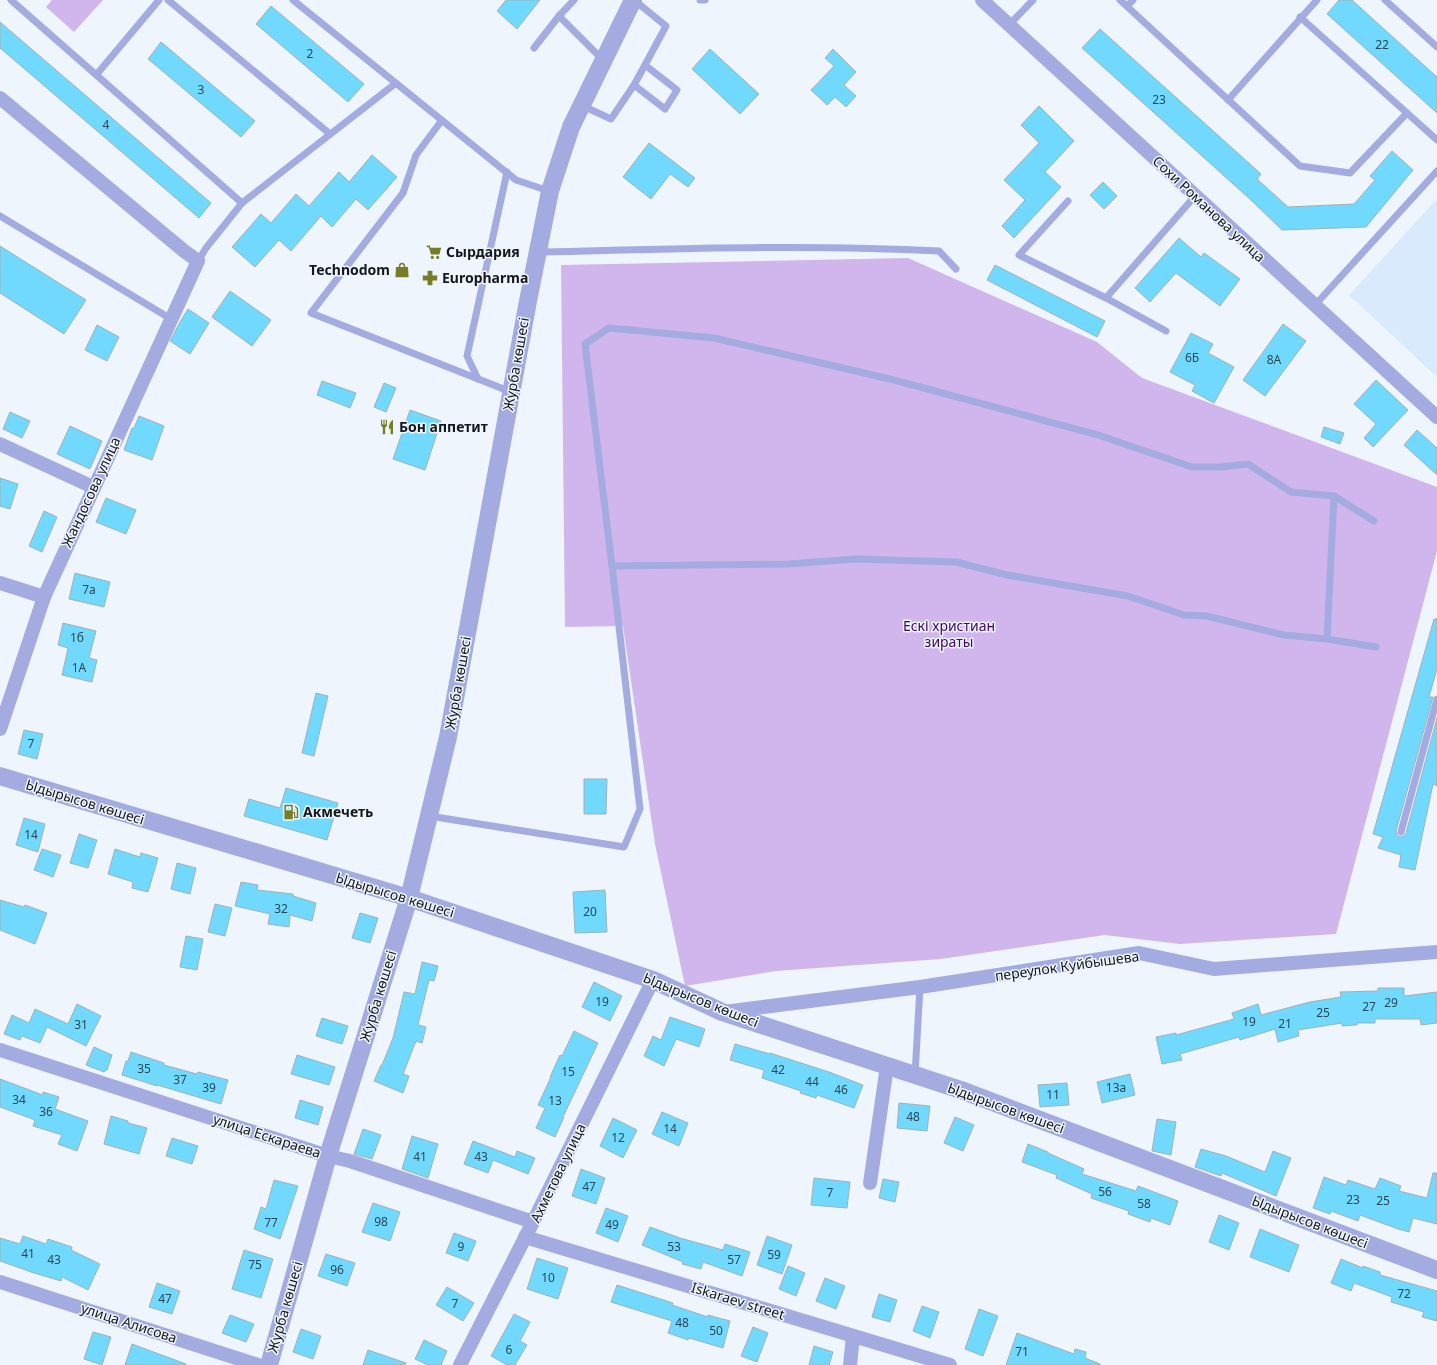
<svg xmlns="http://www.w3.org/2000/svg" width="1437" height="1365" font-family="'Noto Sans',sans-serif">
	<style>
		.built { fill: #d9eafd }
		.green { fill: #d0b6ed }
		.building { fill: #71d9fe; stroke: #a0b1b7 }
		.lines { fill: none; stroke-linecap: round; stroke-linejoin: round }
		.service { stroke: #a4abe0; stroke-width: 7 }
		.minor { stroke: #a4abe0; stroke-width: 14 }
		.tertiary { stroke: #a4abe0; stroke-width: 18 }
		.labels { text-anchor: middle; stroke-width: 3; stroke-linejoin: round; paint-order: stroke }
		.number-label { font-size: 12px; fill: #2b4854 }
		.street-label { font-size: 14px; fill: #14181c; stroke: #eef5fd }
		.poi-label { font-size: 14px; font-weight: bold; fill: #14181c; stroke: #eef5fd; text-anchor: start }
		.park-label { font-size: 14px; fill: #3d075f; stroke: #eef5fd }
	</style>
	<rect width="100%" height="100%" fill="#eef5fd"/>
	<path class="built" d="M1437,199V377L1349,295Z"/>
	<g class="green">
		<path d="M52,0H103L74,32L46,7Z"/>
		<path d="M908,258L1097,342L1142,378L1437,487V551L1336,934L1180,944L1105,935L941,959L776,971L685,986L655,844L623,626L565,627L561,265Z"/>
	</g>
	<g class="building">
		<path d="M506,0H540L517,29L497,11Z"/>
		<path d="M1339,0H1352L1437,77V113L1327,14Z"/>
		<path d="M271,6L364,84L348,102L256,24Z"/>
		<path d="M0,22L211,203L199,218L0,48Z"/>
		<path d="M1100,29L1261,174L1257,179L1288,207L1354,204L1375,180L1370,176L1392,151L1413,170L1366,227L1282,230L1252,201L1082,48Z"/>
		<path d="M161,42L255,121L241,137L148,59Z"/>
		<path d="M710,49L759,94L740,114L692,69Z"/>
		<path d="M833,49L856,72L844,85L856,96L846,107L835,97L827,105L811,90L834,66L825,58Z"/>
		<path d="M1039,106L1074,141L1045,172L1061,187L1014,238L1002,226L1025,200L1004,180L1039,143L1021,125Z"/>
		<path d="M649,143L695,178L688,187L670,174L651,199L623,177Z"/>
		<path d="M372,155L397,177L368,210L356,199L332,227L321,216L291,251L279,240L255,267L232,247L261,214L271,223L296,194L309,206L339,172L349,182Z"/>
		<path d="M1103,182L1117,196L1104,209L1090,195Z"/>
		<path d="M1179,238L1201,257L1204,253L1240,279L1220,306L1176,273L1150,302L1135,288Z"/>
		<path d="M0,246L86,300L64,334L0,293Z"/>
		<path d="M995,265L1105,321L1097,337L987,280Z"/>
		<path d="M230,291L271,320L252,346L212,317Z"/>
		<path d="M188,309L209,323L190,354L170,341L180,322Z"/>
		<path d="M1283,324L1306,341L1265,396L1243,380Z"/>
		<path d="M97,325L119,337L107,361L85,350Z"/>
		<path d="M1191,333L1213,344L1208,353L1234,367L1214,403L1192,391L1195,385L1170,372Z"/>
		<path d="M1376,380L1408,410L1373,447L1364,438L1376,424L1354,404Z"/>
		<path d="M322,381L356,393L350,408L317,395Z"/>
		<path d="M384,383L396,388L386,412L374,407Z"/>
		<path d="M410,410L441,421L425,470L393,459Z"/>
		<path d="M10,412L30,421L22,438L3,429Z"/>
		<path d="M139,416L164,426L152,460L124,450L132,428H134Z"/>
		<path d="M70,426L102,441L90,469L57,454Z"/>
		<path d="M1324,427L1344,433L1340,444L1321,437Z"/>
		<path d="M1417,430L1437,448V475L1404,445Z"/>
		<path d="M0,478L18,484L10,509L0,506Z"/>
		<path d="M106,498L136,510L126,534L96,522Z"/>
		<path d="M44,511L57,517L42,552L29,546Z"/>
		<path d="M75,573L110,582L104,607L69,599Z"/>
		<path d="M1434,619H1437V669L1429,697H1433L1396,831L1397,835L1400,837L1404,836L1406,833L1437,718V786L1433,784L1415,870L1399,867L1401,855L1378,848L1383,837L1373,834Z"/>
		<path d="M63,623L96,631L89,658L97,660L92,682L62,675L68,648L58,645Z"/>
		<path d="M316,693L328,696L314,756L302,753Z"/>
		<path d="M24,730L43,734L37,759L18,754Z"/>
		<path d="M584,779H607L606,814H584Z"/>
		<path d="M286,788L338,803L327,840L244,816L249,799L280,808Z"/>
		<path d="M24,818L45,824L38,852L16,845Z"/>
		<path d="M79,834L97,840L88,868L70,863Z"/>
		<path d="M42,849L61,855L53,877L34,870Z"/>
		<path d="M115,849L140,857L141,853L158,858L148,892L132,888L133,882L108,874Z"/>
		<path d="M177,863L196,868L190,894L171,889Z"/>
		<path d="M241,882L258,885L257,890L293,894V896L316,903L312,921L290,915L289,927L268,924L270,914L235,906Z"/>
		<path d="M605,890L607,932L575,933L573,892Z"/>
		<path d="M0,900L24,907L25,905L47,913L35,944L0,930Z"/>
		<path d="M215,904L232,908L225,936L208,932Z"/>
		<path d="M360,913L378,918L370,943L352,938Z"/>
		<path d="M186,936L203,939L197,970L180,967Z"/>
		<path d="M422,962L438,966L434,981L429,980L418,1025L426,1027L422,1043L416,1041L403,1074L409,1076L403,1093L374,1081L381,1065H382L393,1038L404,992L415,994Z"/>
		<path d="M594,982L622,996L610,1021L582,1007Z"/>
		<path d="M1378,988H1404V996L1437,992V1023L1421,1025L1420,1019H1375V1023H1357V1025L1342,1026V1023L1298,1030L1299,1036L1278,1042L1275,1029L1240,1040L1239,1037L1180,1054L1182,1060L1162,1064L1156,1037L1176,1033V1035L1234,1019L1232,1013L1258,1004L1261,1015L1310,1002L1341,997L1340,992L1378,991Z"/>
		<path d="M77,1004L101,1016L86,1046L47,1027L40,1043L22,1036L20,1040L4,1034L12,1015L29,1023L35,1009L68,1024Z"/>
		<path d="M670,1017L705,1029L699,1047L676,1039L664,1066L644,1056L653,1036L661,1040Z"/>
		<path d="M322,1018L348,1026L342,1044L316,1036Z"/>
		<path d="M574,1031L598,1043L563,1117H564L555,1137L536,1128L545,1108L538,1105L551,1077H550L560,1055L562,1056Z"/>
		<path d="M735,1044L770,1054V1053L829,1072L863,1085L854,1108L817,1095L816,1098L800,1093L801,1091L762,1078L764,1070L730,1060Z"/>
		<path d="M94,1047L112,1055L107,1070H106L104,1072L86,1065Z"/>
		<path d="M131,1052L164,1063V1065L197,1074L198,1072L228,1080L221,1104L157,1085V1086L122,1075L126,1061H128Z"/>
		<path d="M297,1055L335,1067L329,1085L291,1074Z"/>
		<path d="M1130,1074L1135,1095L1102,1103L1097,1082Z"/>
		<path d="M0,1079L43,1095V1092L59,1097L55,1109L88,1121L77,1151L58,1144L62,1135L33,1126L35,1120L0,1107Z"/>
		<path d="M1067,1083L1069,1105L1040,1107L1038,1085Z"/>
		<path d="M300,1100L323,1107L318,1125L295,1118Z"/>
		<path d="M899,1103L930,1106L927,1131L897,1128Z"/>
		<path d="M662,1112L688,1123L679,1146L652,1134Z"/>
		<path d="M111,1116L128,1121V1123L147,1128L139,1154L104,1144Z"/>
		<path d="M955,1117L974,1125L963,1151L944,1143Z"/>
		<path d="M613,1118L637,1130L623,1158L600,1146Z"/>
		<path d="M1157,1119L1176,1122L1171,1155L1152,1151Z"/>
		<path d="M363,1129L381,1135L372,1159L354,1154Z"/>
		<path d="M412,1136L438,1144L428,1178L402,1169Z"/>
		<path d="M172,1138L198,1146L192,1164L166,1156Z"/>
		<path d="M473,1141L515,1157L517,1151L535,1158L528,1174L493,1160L488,1173L464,1164Z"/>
		<path d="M1028,1144L1048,1152V1153L1084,1169L1082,1174L1136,1191L1138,1186L1178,1201L1170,1225L1151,1218L1150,1222L1128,1214L1129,1211L1091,1198L1092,1194L1056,1178L1057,1175L1022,1162Z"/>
		<path d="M1201,1149L1226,1156L1265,1172L1273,1151L1291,1158L1276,1196L1222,1173L1221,1176L1195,1167Z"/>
		<path d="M581,1169L605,1178L596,1204L572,1196Z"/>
		<path d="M1433,1173H1437V1224L1413,1218L1409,1232L1398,1229L1360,1215L1358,1221L1331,1211L1330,1214L1313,1208L1324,1177L1346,1185L1348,1180L1375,1189L1380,1178L1401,1186L1399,1191L1427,1198Z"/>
		<path d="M814,1178L850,1182L847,1208L811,1205Z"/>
		<path d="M883,1179L899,1182L895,1202L879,1198Z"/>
		<path d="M274,1180L298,1186L280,1239L254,1229L261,1207L266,1209Z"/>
		<path d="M373,1203L400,1212L390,1241L362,1232Z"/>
		<path d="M606,1208L628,1216L618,1242L596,1233Z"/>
		<path d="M1219,1215L1239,1223L1229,1250L1209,1242Z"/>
		<path d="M650,1227L680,1238L723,1250L725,1244L750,1252L742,1276L703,1262L701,1269L682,1264L683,1262L642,1245Z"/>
		<path d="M1260,1229L1299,1245L1289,1272L1250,1257Z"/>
		<path d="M454,1233L476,1241L468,1261L446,1253Z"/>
		<path d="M23,1236L46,1244L48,1239L72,1247L71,1250L100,1264L88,1290L62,1277L61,1281L34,1273L0,1261V1238L20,1244Z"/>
		<path d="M767,1236L792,1245L782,1274L757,1265Z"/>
		<path d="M244,1250L273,1259L261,1298L232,1289Z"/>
		<path d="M326,1254L355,1263L347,1286L318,1276Z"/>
		<path d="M537,1258L568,1268L558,1299L527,1289Z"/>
		<path d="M1341,1259L1363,1268V1266L1380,1272V1275L1437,1291V1321L1422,1317L1424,1312L1391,1302L1392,1297L1354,1283L1351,1291L1331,1283Z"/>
		<path d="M788,1266L805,1273L796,1296L779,1289Z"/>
		<path d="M825,1278L845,1286L836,1309L816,1301Z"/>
		<path d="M157,1283L180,1291L172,1314L149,1307Z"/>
		<path d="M617,1285L673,1303L672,1305L708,1317V1315L730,1321L723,1348L689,1338L688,1340L668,1333L672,1321L611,1302Z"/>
		<path d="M447,1287L474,1303L463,1321L436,1305Z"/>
		<path d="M879,1294L897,1300L890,1322L872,1317Z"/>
		<path d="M922,1306L939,1312L930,1338L913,1331Z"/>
		<path d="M979,1309L998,1316L983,1356L965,1349Z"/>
		<path d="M514,1314L530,1322L520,1341L527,1345L515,1365H507L491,1356Z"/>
		<path d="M230,1315L254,1324L246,1342L222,1333Z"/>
		<path d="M753,1327L768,1333L757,1362L741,1356Z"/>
		<path d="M301,1329L321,1336L313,1359L293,1352Z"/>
		<path d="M93,1332L111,1337L102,1365L84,1359Z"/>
		<path d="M1017,1333L1074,1354L1075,1349L1086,1352L1085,1358L1100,1364V1365H1006Z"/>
		<path d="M424,1340L447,1351L441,1365H428L415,1359Z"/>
		<path d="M132,1344L186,1364V1365H125Z"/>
		<path d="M814,1346L833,1352L829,1365H809Z"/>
		<path d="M368,1350L406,1363L405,1365H363Z"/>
	</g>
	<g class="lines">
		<g class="service">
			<path d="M11,0L242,203"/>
			<path d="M168,0L330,134"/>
			<path d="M293,0L516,180L549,191"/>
			<path d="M574,0L559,16L603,60"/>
			<path d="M700,0H705"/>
			<path d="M1120,0L1300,166L1350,173L1407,113"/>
			<path d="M1385,0L1437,47"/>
			<path d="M1127,6L1133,0"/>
			<path d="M1300,17L1437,140"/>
			<path d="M1009,25L1033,0"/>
			<path d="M534,48L559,16"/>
			<path d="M97,74L159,0"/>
			<path d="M634,85L645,65"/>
			<path d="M1228,100L1317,0"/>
			<path d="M581,105L611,119L634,85L665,109L677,90L645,65L666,26L634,0"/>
			<path d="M442,120L416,155L403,193L311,313L511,392"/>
			<path d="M1068,201L1019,255L1106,298L1166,331"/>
			<path d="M0,216L171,319"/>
			<path d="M538,252C672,249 806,244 939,251L956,269"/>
			<path d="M198,261L206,248L242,203L396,83"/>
			<path d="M1106,298L1195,196"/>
			<path d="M1315,305L1437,171"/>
			<path d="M478,379L467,356L507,172"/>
			<path d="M612,566L585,344L609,328L714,338L894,380L1098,435L1192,467H1221L1248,464L1291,492L1334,496L1374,521"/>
			<path d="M1327,639L1334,496"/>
			<path d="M429,816L624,847L640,809L612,566L789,564L855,559L956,562L1007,575L1128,596L1184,615L1207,616L1284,635L1327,639L1376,647"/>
			<path d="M1401,832L1437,699"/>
			<path d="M915,1075L920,987"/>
		</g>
		<g class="minor">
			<path d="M982,0L1437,417"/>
			<path d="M0,98L184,251L198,261L44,597L0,729"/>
			<path d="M0,444L93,487"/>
			<path d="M0,583L44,597"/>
			<path d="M724,1012L920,987L1139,953L1214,969L1437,952"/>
			<path d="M0,1050L328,1156L350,1161L533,1222"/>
			<path d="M870,1183L887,1066"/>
			<path d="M525,1237L950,1365"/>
			<path d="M0,1282L258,1365"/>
			<path d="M460,1365L533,1222L653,980"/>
			<path d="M850,1365L853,1336"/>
		</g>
		<g class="tertiary">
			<path d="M0,776L409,898L653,980L722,1012L961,1090L1437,1270"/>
			<path d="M269,1365L328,1156L409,898L448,737L528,301L550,191L571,127L633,0"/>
		</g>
	</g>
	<defs>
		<g id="supermarket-bare" transform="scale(1.2)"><path d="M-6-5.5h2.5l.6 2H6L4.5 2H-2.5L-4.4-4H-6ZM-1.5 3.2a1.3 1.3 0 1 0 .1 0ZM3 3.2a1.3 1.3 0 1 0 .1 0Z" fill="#777d27" stroke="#eef5fd" stroke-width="2.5" paint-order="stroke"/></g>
		<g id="shop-bare" transform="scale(1.2)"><path d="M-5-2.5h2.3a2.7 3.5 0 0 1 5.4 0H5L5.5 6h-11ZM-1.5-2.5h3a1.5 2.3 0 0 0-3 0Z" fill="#777d27" stroke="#eef5fd" stroke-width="2.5" paint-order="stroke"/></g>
		<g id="pharmacy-bare" transform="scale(1.2)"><path d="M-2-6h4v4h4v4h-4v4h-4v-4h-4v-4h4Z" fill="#777d27" stroke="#eef5fd" stroke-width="2.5" paint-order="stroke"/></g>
		<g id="restaurant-bare" transform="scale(1.2)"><path d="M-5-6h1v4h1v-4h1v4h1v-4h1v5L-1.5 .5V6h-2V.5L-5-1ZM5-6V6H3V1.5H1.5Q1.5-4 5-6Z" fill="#777d27" stroke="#eef5fd" stroke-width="2.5" paint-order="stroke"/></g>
		<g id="fuel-bare" transform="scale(1.2)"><path d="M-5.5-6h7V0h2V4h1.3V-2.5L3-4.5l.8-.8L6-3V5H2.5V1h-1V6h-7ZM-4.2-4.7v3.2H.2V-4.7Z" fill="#777d27" stroke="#eef5fd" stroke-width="2.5" paint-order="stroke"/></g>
	</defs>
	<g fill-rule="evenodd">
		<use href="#supermarket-bare" x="434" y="252"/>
		<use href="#shop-bare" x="402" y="270"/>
		<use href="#pharmacy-bare" x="430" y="278"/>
		<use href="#restaurant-bare" x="387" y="427"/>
		<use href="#fuel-bare" x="291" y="812"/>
	</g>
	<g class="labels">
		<g class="number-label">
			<text x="1382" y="49">22</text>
			<text x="310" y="58">2</text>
			<text x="201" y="94">3</text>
			<text x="1159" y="104">23</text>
			<text x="106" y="129">4</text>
			<text x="1192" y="362">6Б</text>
			<text x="1274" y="364">8А</text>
			<text x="89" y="594">7а</text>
			<text x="77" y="642">1б</text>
			<text x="79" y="672">1А</text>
			<text x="31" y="748">7</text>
			<text x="31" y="839">14</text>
			<text x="281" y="913">32</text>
			<text x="590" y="916">20</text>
			<text x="602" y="1006">19</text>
			<text x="1391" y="1007">29</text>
			<text x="1369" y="1011">27</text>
			<text x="1323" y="1017">25</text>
			<text x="1249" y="1026">19</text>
			<text x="1285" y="1028">21</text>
			<text x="81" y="1029">31</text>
			<text x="144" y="1073">35</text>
			<text x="778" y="1074">42</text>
			<text x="568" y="1076">15</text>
			<text x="180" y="1084">37</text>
			<text x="812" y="1086">44</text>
			<text x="209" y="1092">39</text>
			<text x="1116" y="1092">13а</text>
			<text x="841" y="1094">46</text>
			<text x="1053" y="1099">11</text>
			<text x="19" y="1104">34</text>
			<text x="555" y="1105">13</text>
			<text x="46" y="1116">36</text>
			<text x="913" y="1121">48</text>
			<text x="670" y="1133">14</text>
			<text x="618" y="1142">12</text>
			<text x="420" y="1161">41</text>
			<text x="481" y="1161">43</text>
			<text x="589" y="1191">47</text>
			<text x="1105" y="1196">56</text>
			<text x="830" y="1197">7</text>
			<text x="1353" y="1204">23</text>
			<text x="1383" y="1205">25</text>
			<text x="1144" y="1208">58</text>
			<text x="381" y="1226">98</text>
			<text x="271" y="1227">77</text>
			<text x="612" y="1229">49</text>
			<text x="461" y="1251">9</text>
			<text x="674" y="1251">53</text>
			<text x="28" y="1258">41</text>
			<text x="774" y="1259">59</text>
			<text x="54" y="1264">43</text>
			<text x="734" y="1264">57</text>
			<text x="255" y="1269">75</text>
			<text x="337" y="1274">96</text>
			<text x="548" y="1282">10</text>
			<text x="1404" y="1298">72</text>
			<text x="165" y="1303">47</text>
			<text x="455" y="1308">7</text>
			<text x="682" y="1327">48</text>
			<text x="716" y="1335">50</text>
			<text x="509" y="1354">6</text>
			<text x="1022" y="1356">71</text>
		</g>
		<g class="street-label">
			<text transform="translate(1209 209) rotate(43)" y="5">Сохи Романова улица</text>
			<text transform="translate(516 364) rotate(-80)" y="5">Журба көшесі</text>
			<text transform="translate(91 492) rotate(-65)" y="5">Жандосова улица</text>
			<text transform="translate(458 683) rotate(-80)" y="5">Журба көшесі</text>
			<text transform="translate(85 802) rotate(17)" y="5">Ыдырысов көшесі</text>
			<text transform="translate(395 895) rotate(17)" y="5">Ыдырысов көшесі</text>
			<text transform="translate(1067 966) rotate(-8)" y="5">переулок Куйбышева</text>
			<text transform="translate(378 996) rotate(-73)" y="5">Журба көшесі</text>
			<text transform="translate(701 1000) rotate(22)" y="5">Ыдырысов көшесі</text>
			<text transform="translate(1006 1108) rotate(20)" y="5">Ыдырысов көшесі</text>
			<text transform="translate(267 1136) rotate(18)" y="5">улица Ескараева</text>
			<text transform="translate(558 1173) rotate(-64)" y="5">Ахметова улица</text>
			<text transform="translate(1310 1222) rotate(21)" y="5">Ыдырысов көшесі</text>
			<text transform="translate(738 1301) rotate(17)" y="5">Iskaraev street</text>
			<text transform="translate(285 1307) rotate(-74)" y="5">Журба көшесі</text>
			<text transform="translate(129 1323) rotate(18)" y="5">улица Алисова</text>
		</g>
		<g class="poi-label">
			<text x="446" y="257">Сырдария</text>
			<text x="390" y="275" text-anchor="end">Technodom</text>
			<text x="442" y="283">Europharma</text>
			<text x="399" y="432">Бон аппетит</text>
			<text x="303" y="817">Акмечеть</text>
		</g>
		<g class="park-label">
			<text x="949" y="631">Ескі христиан<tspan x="949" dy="16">зираты</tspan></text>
		</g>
	</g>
</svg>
